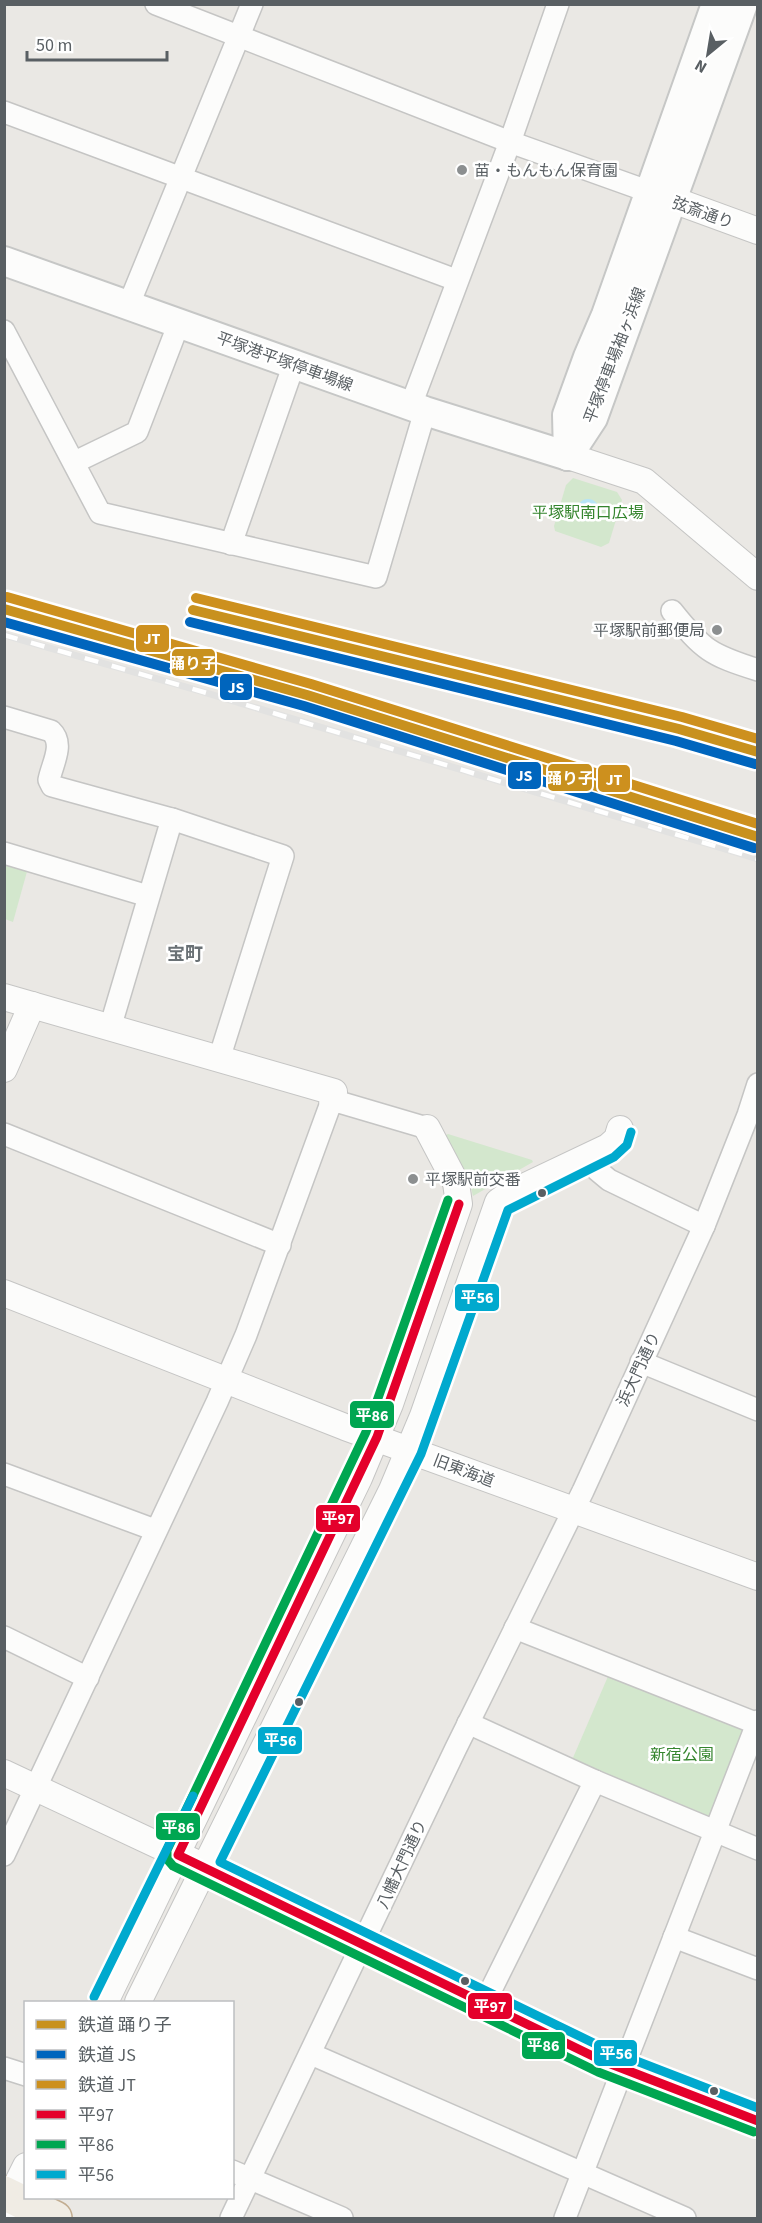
<svg xmlns="http://www.w3.org/2000/svg" width="762" height="2223" font-family="'Source Sans 3','Noto Sans JP',sans-serif">
	<style>
		.green { fill: #d3e7cd }
		.water { fill: #b6e4f7 }
		.lines { fill: none; stroke-linecap: round; stroke-linejoin: round }
		.minor-casing { stroke: #c5c5c4; stroke-width: 24 }
		.tertiary-casing { stroke: #c5c5c4; stroke-width: 28 }
		.secondary-casing { stroke: #c6c7c6; stroke-width: 32 }
		.trunk-casing { stroke: #c2ad91; stroke-width: 36 }
		.minor { stroke: #fcfcfb; stroke-width: 21 }
		.tertiary { stroke: #fcfcfb; stroke-width: 26 }
		.secondary { stroke: #fcfcfb; stroke-width: 28 }
		.trunk { stroke: #f0ece4; stroke-width: 33 }
		.rail-casing { stroke: #e2e2e1; stroke-width: 7 }
		.rail { stroke: #fff; stroke-width: 4.5; stroke-dasharray: 14; stroke-linecap: butt }
		.bus-1-casing { stroke: #fff; stroke-width: 14 }
		.bus-2-casing { stroke: #fff; stroke-width: 14 }
		.bus-3-casing { stroke: #fff; stroke-width: 14 }
		.bus-1 { stroke: #e4002b; stroke-width: 9 }
		.bus-2 { stroke: #00a651; stroke-width: 9 }
		.bus-3 { stroke: #00a9ce; stroke-width: 9 }
		.rail-1-casing { stroke: #fff; stroke-width: 15 }
		.rail-2-casing { stroke: #fff; stroke-width: 15 }
		.rail-3-casing { stroke: #fff; stroke-width: 15 }
		.rail-1 { stroke: #c8911e; stroke-width: 10 }
		.rail-2 { stroke: #0065bd; stroke-width: 10 }
		.rail-3 { stroke: #cd901e; stroke-width: 10 }
		.poi-dot { fill: #8c8f90; stroke: #fff; stroke-width: 2 }
		.bus-dot { fill: #595f63; stroke: #fff; stroke-width: 2 }
		.labels { text-anchor: middle; stroke-width: 5; stroke-linejoin: round; paint-order: stroke }
		.poi-label { font-size: 16px; fill: #595f63; stroke: #fff; text-anchor: start }
		.street-label { font-size: 16px; fill: #595f63; stroke: #fff }
		.park-label { font-size: 16px; fill: #35852e; stroke: #fff }
		.neighbourhood-label { font-size: 18px; font-weight: bold; fill: #6a7175; stroke: #fff }
		.line-badge { stroke: #fff; stroke-width: 2 }
		.badge-label { font-size: 16px; text-anchor: middle; font-weight: bold; fill: #fff }
	</style>
	<rect width="100%" height="100%" fill="#eae8e4"/>
	<g class="green">
		<path d="M573,478L617,492L622,500L609,543L601,547L555,531L554,526L566,485Z"/>
		<path d="M4,862L28,868L13,922L5,919Z"/>
		<path d="M448,1134L532,1160L533,1162L473,1196L469,1179L446,1135Z"/>
		<path d="M609,1674L742,1727L745,1733L710,1815L705,1816L572,1760Z"/>
	</g>
	<circle class="water" cx="588" cy="510" r="11"/>
	<g class="lines">
		<g class="minor-casing">
			<g id="minor">
				<path d="M156,4L510,142L650,192"/>
				<path d="M4,112L456,280"/>
				<path d="M129,304L252,4"/>
				<path d="M4,331L100,513L376,577L425,411"/>
				<path d="M411,405L510,142L558,4"/>
				<path d="M75,462L137,432L179,323"/>
				<path d="M231,544L294,364"/>
				<path d="M672,611C703,650 710,655 758,670"/>
				<path d="M4,717L51,731C65,744 52,764 49,780L52,786L172,819L283,856L219,1059"/>
				<path d="M4,853L148,896"/>
				<path d="M110,1028L172,819"/>
				<path d="M4,1134L280,1245"/>
				<path d="M592,1156L597,1170L609,1180L704,1226"/>
				<path d="M641,1362L758,1410"/>
				<path d="M4,1474L155,1530"/>
				<path d="M515,1628L758,1724"/>
				<path d="M4,1637L88,1678"/>
				<path d="M468,1723L595,1781L758,1849"/>
				<path d="M4,1855L217,1402L246,1335L332,1100L427,1128"/>
				<path d="M674,1937L758,1969"/>
				<path d="M485,2002L595,1781"/>
				<path d="M311,2054L685,2218"/>
				<path d="M4,2068L26,2075"/>
				<path d="M232,2171L342,2218"/>
				<path d="M231,2218L456,1748L583,1491L704,1226L748,1115L758,1084"/>
				<path d="M565,2218L758,1721"/>
			</g>
		</g>
		<g class="tertiary-casing">
			<g id="tertiary">
				<path d="M654,193L758,231"/>
				<path d="M568,456L644,481L758,577"/>
				<path d="M4,997L334,1092L332,1100"/>
				<path d="M4,1069L32,1005"/>
				<path d="M4,1293L345,1427L758,1577"/>
				<path d="M4,1773L228,1878L603,2061L758,2121"/>
				<path d="M105,2002L359,1478L390,1404L459,1204L456,1183L427,1128"/>
				<path d="M138,2002L392,1490L423,1416L498,1202L509,1194L608,1147L617,1139L620,1129"/>
				<path d="M12,2218L11,2196L26,2166"/>
			</g>
		</g>
		<g class="secondary-casing">
			<g id="secondary">
				<path d="M4,261L425,411L568,456"/>
				<path d="M568,456L593,418L743,4"/>
				<path d="M568,456L567,415L588,357L606,315L716,4"/>
			</g>
		</g>
		<g class="trunk-casing">
			<path id="trunk" d="M4,2193L55,2218"/>
		</g>
		<use href="#minor" class="minor"/>
		<use href="#tertiary" class="tertiary"/>
		<use href="#secondary" class="secondary"/>
		<use href="#trunk" class="trunk"/>
		<g class="rail-casing">
			<g id="rail">
				<path d="M4,622L521,775L758,849"/>
				<path d="M4,635L200,691L758,859"/>
			</g>
		</g>
		<use href="#rail" class="rail"/>
		<g class="bus-1-casing">
			<path id="bus-1" d="M459,1204L377,1437L178,1855L603,2061L758,2121"/>
		</g>
		<g class="bus-2-casing">
			<path id="bus-2" d="M448,1200L366,1432L167,1850V1859L173,1866L598,2072L754,2132"/>
		</g>
		<g class="bus-3-casing">
			<g id="bus-3">
				<path d="M631,1132L627,1145L614,1157L508,1210L421,1454L220,1862L608,2050L758,2108"/>
				<path d="M94,1997L193,1796"/>
			</g>
		</g>
		<use href="#bus-1" class="bus-1"/>
		<use href="#bus-2" class="bus-2"/>
		<use href="#bus-3" class="bus-3"/>
		<g class="rail-1-casing">
			<g id="rail-1">
				<path d="M4,609L307,695L758,837"/>
				<path d="M193,610L679,729L758,752"/>
			</g>
		</g>
		<g class="rail-2-casing">
			<g id="rail-2">
				<path d="M4,622L304,706L754,848"/>
				<path d="M190,622L676,741L755,764"/>
			</g>
		</g>
		<g class="rail-3-casing">
			<g id="rail-3">
				<path d="M7,597L311,684L758,824"/>
				<path d="M196,598L682,717L758,739"/>
			</g>
		</g>
		<use href="#rail-1" class="rail-1"/>
		<use href="#rail-2" class="rail-2"/>
		<use href="#rail-3" class="rail-3"/>
	</g>
	<g class="poi-dot">
		<circle cx="462" cy="170" r="6"/>
		<circle cx="717" cy="630" r="6"/>
		<circle cx="413" cy="1179" r="6"/>
	</g>
	<g class="bus-dot">
		<circle cx="542" cy="1193" r="5"/>
		<circle cx="299" cy="1702" r="5"/>
		<circle cx="465" cy="1981" r="5"/>
		<circle cx="714" cy="2091" r="5"/>
	</g>
	<g class="labels">
		<g class="poi-label">
			<text x="474" y="176">苗・もんもん保育園</text>
			<text x="705" y="636" text-anchor="end">平塚駅前郵便局</text>
			<text x="425" y="1185">平塚駅前交番</text>
		</g>
		<g class="street-label">
			<text transform="translate(703 212) rotate(20)" y="6">弦斎通り</text>
			<text transform="translate(614 355) rotate(-69)" y="6">平塚停車場袖ヶ浜線</text>
			<text transform="translate(285 361) rotate(20)" y="6">平塚港平塚停車場線</text>
			<text transform="translate(638 1369) rotate(-65)" y="6">浜大門通り</text>
			<text transform="translate(464 1470) rotate(21)" y="6">旧東海道</text>
			<text transform="translate(401 1864) rotate(-65)" y="6">八幡大門通り</text>
		</g>
		<g class="park-label">
			<text x="588" y="518">平塚駅南口広場</text>
			<text x="682" y="1760">新宿公園</text>
		</g>
		<g class="neighbourhood-label">
			<text x="185" y="960">宝町</text>
		</g>
	</g>
	<g class="line-badge">
		<rect x="135" y="624" width="35" height="29" rx="6" fill="#cd901e"/>
		<rect x="171" y="648" width="45" height="29" rx="6" fill="#c8911e"/>
		<rect x="219" y="673" width="34" height="28" rx="6" fill="#0065bd"/>
		<rect x="507" y="761" width="35" height="29" rx="6" fill="#0065bd"/>
		<rect x="547" y="763" width="46" height="29" rx="6" fill="#c8911e"/>
		<rect x="597" y="764" width="34" height="29" rx="6" fill="#cd901e"/>
		<rect x="454" y="1283" width="46" height="29" rx="6" fill="#00a9ce"/>
		<rect x="349" y="1400" width="46" height="29" rx="6" fill="#00a651"/>
		<rect x="315" y="1504" width="46" height="29" rx="6" fill="#e4002b"/>
		<rect x="257" y="1726" width="46" height="29" rx="6" fill="#00a9ce"/>
		<rect x="155" y="1812" width="46" height="29" rx="6" fill="#00a651"/>
		<rect x="467" y="1992" width="46" height="28" rx="6" fill="#e4002b"/>
		<rect x="521" y="2031" width="45" height="29" rx="6" fill="#00a651"/>
		<rect x="593" y="2039" width="45" height="28" rx="6" fill="#00a9ce"/>
	</g>
	<g class="badge-label">
		<text x="152" y="644">JT</text>
		<text x="193" y="669">踊り子</text>
		<text x="236" y="693">JS</text>
		<text x="524" y="781">JS</text>
		<text x="570" y="784">踊り子</text>
		<text x="614" y="785">JT</text>
		<text x="477" y="1303">平56</text>
		<text x="372" y="1421">平86</text>
		<text x="338" y="1524">平97</text>
		<text x="280" y="1746">平56</text>
		<text x="178" y="1833">平86</text>
		<text x="490" y="2012">平97</text>
		<text x="543" y="2051">平86</text>
		<text x="616" y="2059">平56</text>
	</g>
	<rect width="762" height="2223" fill="none" stroke="#595f63" stroke-width="12"/>
	<rect x="24" y="2001" width="210" height="198" fill="#ffffff" stroke="#bdbfc1" stroke-width="1.5"/>
	<rect x="36" y="2020" width="30" height="9" fill="#c8911e" stroke="#bdbfc1" stroke-width="1.5"/>
	<text x="78" y="2031" font-size="18" fill="#595f63">鉄道 踊り子</text>
	<rect x="36" y="2050" width="30" height="9" fill="#0065bd" stroke="#bdbfc1" stroke-width="1.5"/>
	<text x="78" y="2061" font-size="18" fill="#595f63">鉄道 JS</text>
	<rect x="36" y="2080" width="30" height="9" fill="#cd901e" stroke="#bdbfc1" stroke-width="1.5"/>
	<text x="78" y="2091" font-size="18" fill="#595f63">鉄道 JT</text>
	<rect x="36" y="2110" width="30" height="9" fill="#e4002b" stroke="#bdbfc1" stroke-width="1.5"/>
	<text x="78" y="2121" font-size="18" fill="#595f63">平97</text>
	<rect x="36" y="2140" width="30" height="9" fill="#00a651" stroke="#bdbfc1" stroke-width="1.5"/>
	<text x="78" y="2151" font-size="18" fill="#595f63">平86</text>
	<rect x="36" y="2170" width="30" height="9" fill="#00a9ce" stroke="#bdbfc1" stroke-width="1.5"/>
	<text x="78" y="2181" font-size="18" fill="#595f63">平56</text>
	<g transform="translate(708 54) rotate(210)" stroke="#ffffff" stroke-width="4.5" paint-order="stroke">
	<path d="M0-4.5L10 22L0 15L-10 22Z" fill="#595f63"/>
	<text y="-9" font-size="16" font-weight="bold" text-anchor="middle" fill="#595f63">N</text>
	</g>
	<path d="M27 51v9h140v-9" fill="none" stroke="#595f63" stroke-width="3"/>
	<text x="36" y="51" font-size="18" fill="#595f63" stroke="#ffffff" stroke-width="4.5" paint-order="stroke">50 m</text>
</svg>
